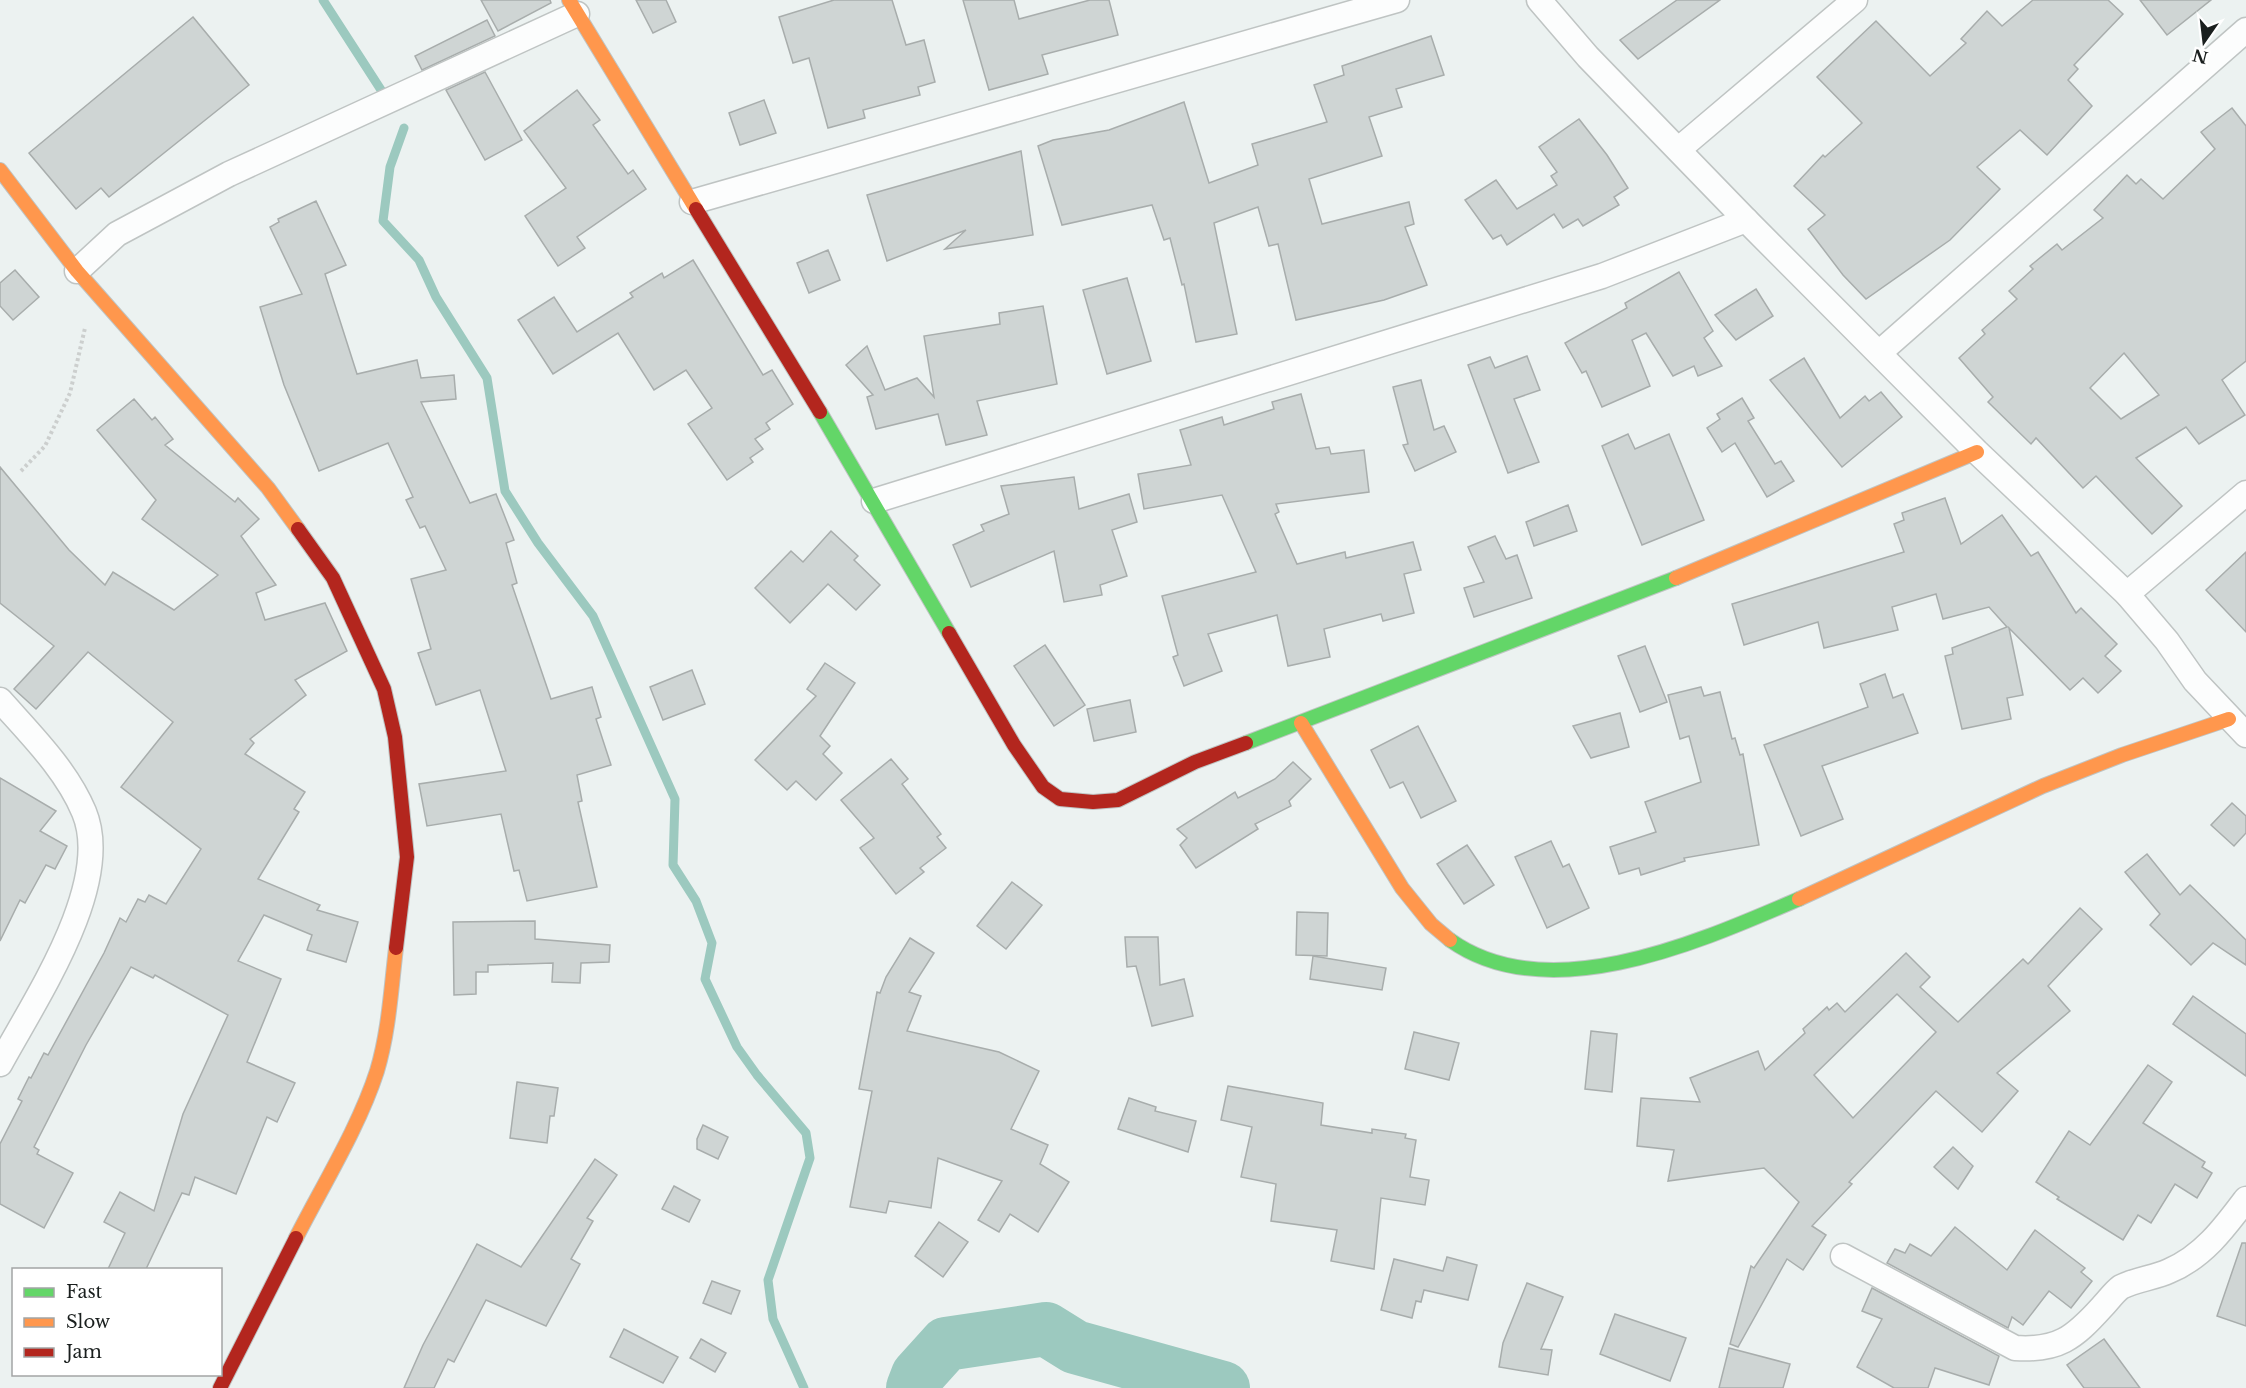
<svg xmlns="http://www.w3.org/2000/svg" width="2246" height="1388" font-family="'Libre Baskerville',serif">
	<style>
		.lines { fill: none; stroke-linecap: round; stroke-linejoin: round }
		.stream { stroke: #9cc9bf; stroke-width: 9 }
		.river { stroke: #9cc9bf; stroke-width: 54 }
		.building { fill: #cfd5d4; stroke: #a8adac; stroke-width: 1.5; fill-rule: evenodd }
		.street-casing { stroke: #bfc4c3; stroke-width: 27 }
		.fast-casing { stroke: #bfc4c3; stroke-width: 16 }
		.slow-casing { stroke: #bfc4c3; stroke-width: 16 }
		.jam-casing { stroke: #bfc4c3; stroke-width: 16 }
		.path { stroke: #cccfce; stroke-width: 4; stroke-dasharray: 3 3; stroke-linecap: butt }
		.street { stroke: #fcfdfd; stroke-width: 24 }
		.fast { stroke: #63d668; stroke-width: 14 }
		.slow { stroke: #ff974d; stroke-width: 14 }
		.jam { stroke: #b3261e; stroke-width: 14 }
	</style>
	<rect width="100%" height="100%" fill="#ecf2f1"/>
	<g class="lines">
		<g class="stream">
			<path d="M323,0L383,93"/>
			<path d="M404,128L390,167L383,221L419,260L436,297L487,378L505,491L538,543L593,616L675,799L673,865L696,901L712,943L705,979L737,1047L757,1075L806,1133L810,1158L768,1280L773,1319L804,1388"/>
		</g>
		<path class="river" d="M913,1388L918,1375L946,1344L1046,1329L1075,1347L1223,1388"/>
	</g>
	<g class="building">
		<path d="M481,0H550L551,3L498,31Z"/>
		<path d="M636,0H666L676,22L653,33Z"/>
		<path d="M834,0H892L906,45L924,40L935,82L918,87L920,95L863,110L865,118L828,128L809,58L793,63L779,17Z"/>
		<path d="M963,0H1014L1019,19L1090,0H1109L1118,35L1042,55L1048,74L989,90Z"/>
		<path d="M1677,0H1720L1638,59L1620,40Z"/>
		<path d="M2033,0H2108L2123,14L2074,65L2078,69L2068,80L2092,106L2047,155L2020,130L1977,167L2000,189L1950,240L1866,299L1843,275L1808,229L1825,215L1794,186L1823,155L1825,157L1862,123L1817,77L1876,21L1930,76L1966,43L1961,39L1987,11L2002,26Z"/>
		<path d="M2140,0H2211L2167,35Z"/>
		<path d="M193,17L249,85L109,197L101,188L76,209L29,153Z"/>
		<path d="M487,20L495,36L422,70L415,56Z"/>
		<path d="M1431,36L1444,75L1396,89L1402,107L1369,117L1382,156L1309,179L1322,224L1409,202L1414,224L1405,227L1427,285L1384,300L1296,320L1278,244L1269,246L1258,207L1214,223L1237,334L1196,342L1184,284L1182,285L1170,238L1164,240L1152,205L1062,225L1038,146L1053,140L1109,130L1184,102L1209,183L1258,165L1252,144L1327,122L1314,85L1344,75L1342,66Z"/>
		<path d="M485,72L522,140L485,160L446,90Z"/>
		<path d="M577,90L600,120L593,125L628,174L633,170L646,189L577,237L585,248L558,266L525,216L566,188L524,131Z"/>
		<path d="M764,100L776,133L740,145L729,113Z"/>
		<path d="M2232,108L2246,126V361L2222,380L2245,415L2199,444L2186,427L2136,458L2182,506L2152,534L2096,476L2083,488L2036,438L2031,444L1988,402L1993,397L1959,358L1985,334L1982,330L2017,299L2009,291L2033,269L2030,266L2057,244L2062,250L2103,218L2094,210L2127,175L2136,184L2141,179L2163,199L2215,149L2201,132ZM2124,353L2159,395L2121,419L2090,388Z"/>
		<path d="M1579,119L1607,155L1628,188L1614,197L1619,205L1583,226L1578,219L1563,228L1554,214L1507,245L1501,235L1493,239L1465,200L1496,180L1517,209L1557,185L1551,176L1557,172L1539,147Z"/>
		<path d="M1021,151L1033,235L945,249L966,230L887,261L867,195Z"/>
		<path d="M316,201L346,265L325,274L357,374L417,360L421,378L454,375L456,399L421,402L470,503L496,494L514,540L506,543L517,583L512,585L551,699L592,687L601,717L596,719L611,765L577,775L582,801L578,802L597,887L527,901L519,870L514,871L501,814L427,826L419,784L506,771L480,690L436,705L418,653L431,649L411,579L446,570L425,526L420,528L406,500L413,497L388,443L319,471L284,385L260,307L302,294L270,227L279,222L278,219Z"/>
		<path d="M828,250L840,280L809,293L797,263Z"/>
		<path d="M693,260L763,375L772,370L793,404L766,423L770,429L755,439L763,449L750,458L753,462L727,480L688,424L712,408L686,370L654,390L618,333L553,374L518,320L554,297L577,332L633,297L630,293L662,273L664,278Z"/>
		<path d="M15,270L39,297L13,320L0,306V283Z"/>
		<path d="M1679,272L1713,331L1704,338L1722,366L1698,376L1694,366L1673,376L1646,333L1632,340L1650,386L1602,407L1586,371L1582,373L1565,343L1627,308L1625,303Z"/>
		<path d="M1127,278L1151,361L1107,374L1083,290Z"/>
		<path d="M1756,289L1773,316L1736,340L1715,315Z"/>
		<path d="M1043,306L1057,384L977,401L987,435L946,445L938,414L876,429L867,397L873,395L846,365L867,346L885,390L917,378L934,397L924,336L1000,324L999,313Z"/>
		<path d="M1527,356L1540,390L1514,399L1539,462L1508,473L1468,365L1490,357L1495,368Z"/>
		<path d="M1804,358L1840,418L1865,396L1869,401L1881,392L1902,417L1842,467L1770,380Z"/>
		<path d="M1421,380L1434,430L1444,426L1456,452L1415,471L1403,445L1408,444L1393,387Z"/>
		<path d="M1301,394L1316,449L1329,447L1331,454L1364,450L1369,492L1276,504L1279,512L1275,514L1297,564L1345,552L1346,558L1413,542L1421,570L1404,574L1414,613L1383,621L1381,614L1324,629L1330,657L1288,666L1277,615L1208,634L1222,671L1184,686L1173,657L1178,655L1162,596L1256,572L1222,495L1144,509L1138,474L1191,465L1180,430L1222,417L1224,425L1274,409L1272,402Z"/>
		<path d="M1742,398L1754,418L1748,421L1775,464L1781,461L1794,481L1767,497L1735,443L1722,452L1707,428L1720,419L1717,414Z"/>
		<path d="M134,399L152,420L155,417L173,439L165,445L235,502L238,498L259,519L241,536L276,585L256,593L265,620L325,603L347,651L295,680L306,695L250,739L254,743L245,754L305,792L294,809L299,812L258,879L320,905L317,910L358,922L346,962L307,950L312,935L264,915L238,961L281,979L247,1062L295,1083L277,1122L267,1117L236,1194L195,1177L189,1195L182,1193L146,1269H108L125,1233L104,1222L120,1192L154,1211L183,1114L228,1015L155,975L153,978L131,967L86,1045L34,1147L39,1150L37,1154L73,1173L44,1228L0,1204V1144L22,1101L18,1099L29,1077L31,1078L44,1053L48,1055L104,953L120,918L126,922L138,899L145,902L149,895L166,904L201,849L121,787L173,722L88,652L36,709L14,689L54,646L0,603V467L69,550L105,585L113,572L174,610L218,575L142,519L156,500L97,430Z"/>
		<path d="M1628,434L1635,449L1669,434L1704,520L1642,545L1602,446Z"/>
		<path d="M1074,477L1079,509L1129,494L1137,522L1112,530L1127,576L1100,585L1102,595L1064,602L1054,551L971,587L953,545L984,531L981,525L1009,514L1001,486Z"/>
		<path d="M1945,498L1961,544L2002,515L2031,556L2038,552L2076,613L2081,608L2117,644L2105,656L2121,671L2098,693L2083,678L2070,690L2009,628L2023,695L2007,698L2011,719L1962,729L1945,656L1953,654L1952,648L2007,627L1989,607L1943,619L1936,594L1892,607L1898,630L1824,648L1818,622L1744,645L1732,604L1904,552L1894,524L1904,520L1902,513Z"/>
		<path d="M1568,505L1577,531L1534,546L1526,522Z"/>
		<path d="M831,531L858,556L854,560L880,585L856,610L828,584L790,623L755,588L791,551L803,562Z"/>
		<path d="M1495,536L1506,559L1517,555L1532,598L1474,617L1464,588L1484,582L1468,547Z"/>
		<path d="M2246,552V632L2206,590Z"/>
		<path d="M1045,645L1085,705L1054,726L1014,666Z"/>
		<path d="M1645,646L1667,702L1640,712L1618,656Z"/>
		<path d="M825,663L855,683L820,736L830,746L823,754L842,773L816,800L796,781L787,790L755,760L816,696L807,689Z"/>
		<path d="M692,670L705,704L663,720L650,687Z"/>
		<path d="M1885,674L1893,698L1903,694L1918,733L1822,766L1843,819L1801,836L1764,745L1868,707L1860,684Z"/>
		<path d="M1701,687L1704,696L1720,692L1732,739L1735,738L1740,755L1743,754L1759,845L1684,858L1685,861L1641,875L1639,868L1619,874L1610,847L1656,832L1645,802L1701,782L1689,736L1680,739L1668,695Z"/>
		<path d="M1130,700L1136,732L1094,741L1087,709Z"/>
		<path d="M1620,713L1629,747L1591,758L1573,726Z"/>
		<path d="M1418,726L1456,801L1421,818L1403,782L1390,788L1371,750Z"/>
		<path d="M891,759L908,779L902,784L941,834L937,837L946,848L920,868L924,872L896,894L860,848L874,838L841,800Z"/>
		<path d="M1293,762L1311,779L1289,801L1291,806L1255,824L1258,829L1196,868L1180,845L1187,838L1177,829L1235,792L1238,798L1275,779Z"/>
		<path d="M0,778L56,811L40,831L67,846L55,869L46,865L25,903L20,900L0,941Z"/>
		<path d="M2232,803L2246,816V833L2234,846L2211,825Z"/>
		<path d="M1551,841L1563,867L1569,864L1589,908L1547,928L1515,857Z"/>
		<path d="M1467,845L1494,885L1464,904L1437,864Z"/>
		<path d="M2147,854L2180,895L2190,885L2246,940V965L2213,943L2191,965L2150,925L2160,914L2125,872Z"/>
		<path d="M1012,882L1042,905L1006,949L977,926Z"/>
		<path d="M2080,908L2102,929L2048,986L2070,1011L1997,1073L2018,1091L1982,1132L1936,1091L1849,1182L1852,1184L1812,1226L1826,1235L1803,1270L1787,1259L1738,1347L1730,1344L1751,1266L1754,1268L1799,1202L1764,1168L1668,1181L1674,1150L1637,1146L1641,1098L1700,1102L1690,1078L1758,1051L1765,1070L1805,1033L1803,1029L1827,1007L1829,1010L1837,1003L1845,1012L1906,953L1930,977L1920,987L1958,1022L2023,959L2028,964ZM1897,994L1936,1032L1853,1118L1814,1075Z"/>
		<path d="M1297,912L1328,913L1327,956L1296,955Z"/>
		<path d="M535,921V939L610,945L609,962L581,963L580,983L552,982L553,963L488,965V972H476V994L454,995L453,922Z"/>
		<path d="M1125,937H1158L1160,985L1184,979L1193,1016L1152,1026L1136,966L1127,967Z"/>
		<path d="M910,938L934,953L909,992L921,996L907,1031L999,1052L1039,1071L1011,1129L1048,1145L1040,1164L1069,1182L1038,1232L1010,1214L999,1232L978,1220L1002,1181L938,1158L931,1208L889,1201L886,1213L850,1207L872,1091L859,1089L877,992L880,993L886,977Z"/>
		<path d="M1313,956L1386,968L1382,990L1310,979Z"/>
		<path d="M2193,996L2246,1034V1076L2173,1024Z"/>
		<path d="M1591,1031L1617,1034L1612,1092L1585,1089Z"/>
		<path d="M1414,1032L1459,1043L1449,1080L1405,1069Z"/>
		<path d="M2148,1065L2172,1082L2143,1123L2205,1162L2202,1167L2212,1173L2197,1198L2175,1184L2151,1223L2138,1215L2123,1240L2057,1199L2059,1197L2036,1182L2069,1131L2090,1145Z"/>
		<path d="M517,1082L558,1088L554,1116H550L547,1143L510,1138Z"/>
		<path d="M1228,1086L1323,1103L1321,1125L1372,1133V1129L1406,1134L1405,1138L1416,1140L1410,1177L1429,1180L1425,1205L1381,1198L1374,1269L1331,1261L1337,1230L1271,1221L1276,1184L1241,1177L1252,1127L1221,1120Z"/>
		<path d="M1129,1098L1156,1107L1155,1111L1196,1121L1188,1152L1118,1129Z"/>
		<path d="M703,1125L728,1137L718,1159L697,1149V1139Z"/>
		<path d="M1953,1147L1973,1166L1958,1189L1934,1167Z"/>
		<path d="M595,1159L617,1175L587,1218L593,1221L571,1259L580,1264L546,1326L486,1300L454,1362L448,1359L434,1388H404L423,1345L477,1244L521,1267Z"/>
		<path d="M674,1186L700,1200L689,1222L662,1209Z"/>
		<path d="M939,1222L968,1242L943,1277L915,1256Z"/>
		<path d="M1955,1227L2007,1270L2035,1230L2085,1268L2081,1272L2092,1281L2071,1308L2049,1291L2023,1325L2012,1317L2008,1328L1887,1263L1895,1249L1905,1253L1910,1244L1931,1256Z"/>
		<path d="M2242,1243H2246V1326L2217,1316Z"/>
		<path d="M1447,1257L1477,1265L1468,1300L1424,1290L1421,1302L1416,1301L1412,1318L1381,1310L1394,1259L1443,1271Z"/>
		<path d="M712,1281L740,1291L731,1314L703,1303Z"/>
		<path d="M1527,1283L1563,1297L1541,1349L1552,1350L1548,1375L1499,1367L1503,1343Z"/>
		<path d="M1872,1288L1999,1356L1989,1385L1935,1368L1928,1388H1894L1857,1367L1882,1319L1862,1311Z"/>
		<path d="M1615,1314L1686,1338L1670,1381L1600,1354Z"/>
		<path d="M624,1329L678,1357L663,1383L610,1357Z"/>
		<path d="M701,1339L726,1353L715,1372L690,1358Z"/>
		<path d="M2104,1339L2140,1388H2084L2067,1365Z"/>
		<path d="M1729,1348L1790,1364L1783,1388H1719Z"/>
	</g>
	<g class="lines">
		<g class="street-casing">
			<g id="street">
				<path d="M1539,0L1588,57L1746,220L1977,452L2127,594L2167,641L2195,681L2246,735"/>
				<path d="M1679,149L1855,0"/>
				<path d="M692,202L1397,0"/>
				<path d="M77,271L117,234L229,174L577,14"/>
				<path d="M1879,353L2246,30"/>
				<path d="M874,501L1602,276L1746,220"/>
				<path d="M2127,594L2246,493"/>
				<path d="M0,700C30,734 66,769 84,812C114,884 34,1001 0,1064"/>
				<path d="M1843,1256L2015,1348C2058,1351 2074,1338 2102,1307C2108,1301 2114,1292 2121,1287C2137,1279 2154,1278 2169,1271C2203,1257 2225,1227 2246,1199"/>
			</g>
		</g>
		<g class="fast-casing">
			<g id="fast">
				<path d="M820,412L949,633"/>
				<path d="M1246,743L1676,578"/>
				<path d="M1450,940C1548,1010 1701,941 1799,899"/>
			</g>
		</g>
		<g class="slow-casing">
			<g id="slow">
				<path d="M569,0L696,209"/>
				<path d="M0,170L77,271L268,488L298,529"/>
				<path d="M1676,578L1977,452"/>
				<path d="M1301,723L1402,888L1431,924L1450,940"/>
				<path d="M1799,899L2043,786L2122,755L2229,719"/>
				<path d="M296,1238C323,1185 359,1127 377,1071C389,1031 391,989 396,948"/>
			</g>
		</g>
		<g class="jam-casing">
			<g id="jam">
				<path d="M696,209L820,412"/>
				<path d="M298,529L333,578L384,689L395,737L407,857L396,948"/>
				<path d="M949,633L1014,745L1043,787L1060,799L1093,802L1118,800L1195,762L1246,743"/>
				<path d="M220,1388L296,1238"/>
			</g>
		</g>
		<path class="path" d="M21,471L45,446L70,393L85,328"/>
		<use href="#street" class="street"/>
		<use href="#fast" class="fast"/>
		<use href="#slow" class="slow"/>
		<use href="#jam" class="jam"/>
	</g>
	<rect x="12" y="1268" width="210" height="108" fill="#ffffff" stroke="#a3a5a5" stroke-width="1.5"/>
	<rect x="24" y="1288" width="30" height="9" fill="#63d668" stroke="#a3a5a5" stroke-width="1.5"/>
	<text x="66" y="1298" font-size="18" fill="#1a1f1e">Fast</text>
	<rect x="24" y="1318" width="30" height="9" fill="#ff974d" stroke="#a3a5a5" stroke-width="1.5"/>
	<text x="66" y="1328" font-size="18" fill="#1a1f1e">Slow</text>
	<rect x="24" y="1348" width="30" height="9" fill="#b3261e" stroke="#a3a5a5" stroke-width="1.5"/>
	<text x="66" y="1358" font-size="18" fill="#1a1f1e">Jam</text>
	<g transform="translate(2204 42) rotate(194)" stroke="#ffffff" stroke-width="4.5" paint-order="stroke">
	<path d="M0-4.5L10 22L0 15L-10 22Z" fill="#1a1f1e"/>
	<text y="-9" font-size="16" font-weight="bold" text-anchor="middle" fill="#1a1f1e">N</text>
	</g>
</svg>
